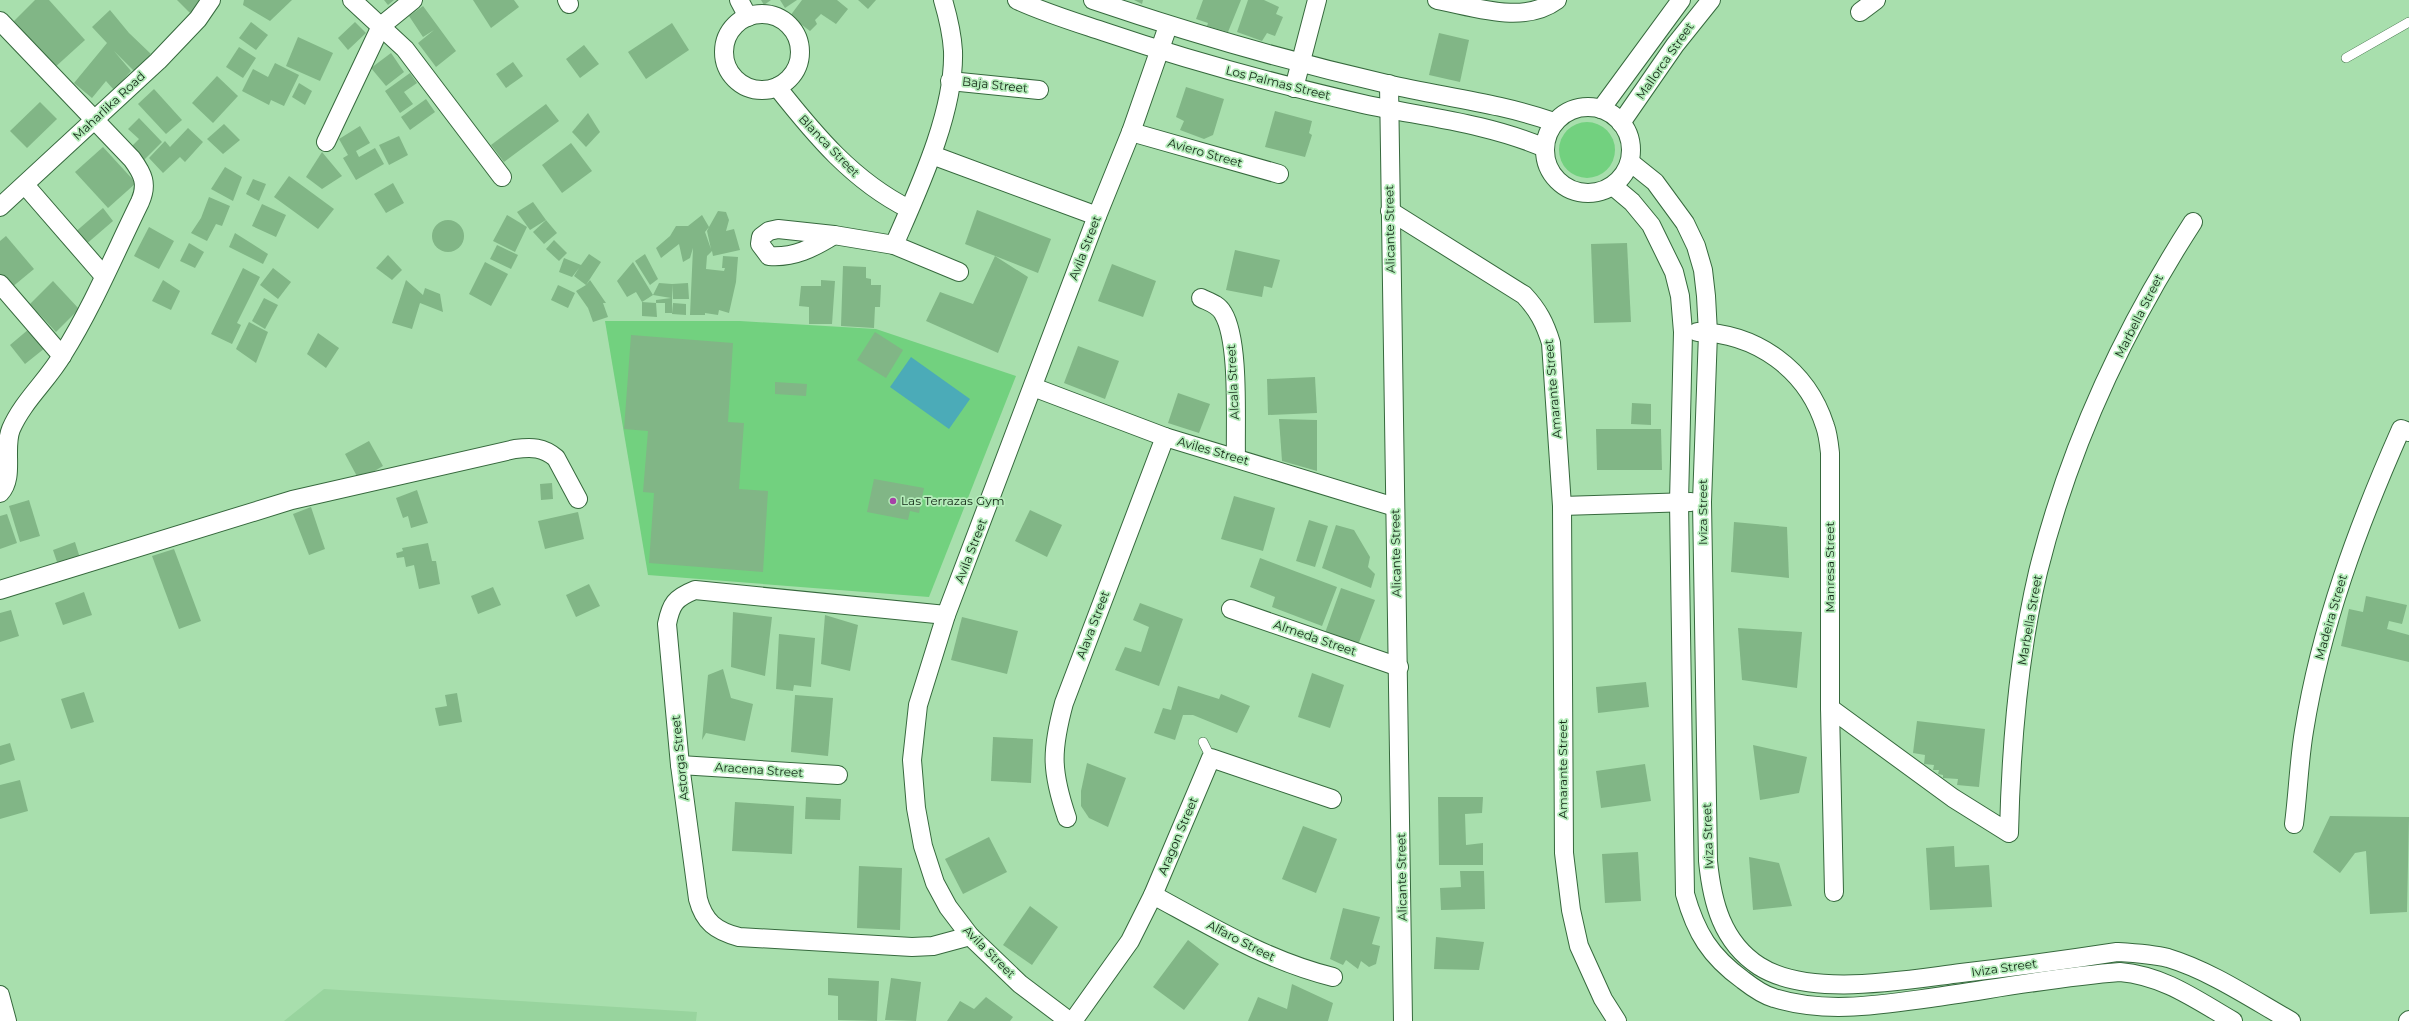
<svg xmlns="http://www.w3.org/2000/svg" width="2409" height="1021" font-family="Montserrat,sans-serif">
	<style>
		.built { fill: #98d49e }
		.green { fill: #72d17f }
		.water { fill: #4babb8 }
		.building { fill: #81b686; fill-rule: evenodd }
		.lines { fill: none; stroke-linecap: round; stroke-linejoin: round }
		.lane-casing { stroke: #36693d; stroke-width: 10 }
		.street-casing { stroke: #36693d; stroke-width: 20 }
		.lane { stroke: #fff; stroke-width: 9 }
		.street { stroke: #fff; stroke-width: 18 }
		.poi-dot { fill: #a642a7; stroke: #b5ecba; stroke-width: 1.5 }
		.labels { text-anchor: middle; stroke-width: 3.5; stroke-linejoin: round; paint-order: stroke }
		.street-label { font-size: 12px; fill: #132816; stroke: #b5ecba }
		.poi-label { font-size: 12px; fill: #132816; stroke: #b5ecba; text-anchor: start }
	</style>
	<rect width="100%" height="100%" fill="#a8dfad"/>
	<path class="built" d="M324,989L697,1012L696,1021H284Z"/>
	<g class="green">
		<circle cx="1587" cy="150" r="28"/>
		<path d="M605,321H740L876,329L1016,376L929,597L648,575Z"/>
	</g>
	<path class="water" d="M911,357L970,399L949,429L890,387Z"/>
	<g class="building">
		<path d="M35,0H49L85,40L53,69L12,23Z"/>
		<path d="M177,0H206L191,14Z"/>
		<path d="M244,0H292L270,21L243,5Z"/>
		<path d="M384,0H394L388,5Z"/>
		<path d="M473,0H514L519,7L491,28Z"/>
		<path d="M761,0H771L764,5Z"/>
		<path d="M780,0H797L785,8Z"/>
		<path d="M802,0H837L848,9L836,24L821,14L815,20L817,24L810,31L790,16Z"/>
		<path d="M858,0H876L868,9Z"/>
		<path d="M1134,0H1143L1142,4Z"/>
		<path d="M1203,0H1241L1228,32L1207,26L1208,23L1196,19Z"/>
		<path d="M1248,0H1264L1279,7L1276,14L1283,17L1275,36L1267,33L1262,41L1237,32Z"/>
		<path d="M423,6L456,51L436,67L418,43L434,30L423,37L409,16Z"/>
		<path d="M110,10L129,33L151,54L134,71L114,51L131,71L114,90L106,81L92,98L74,83L107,43L92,27Z"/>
		<path d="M251,22L268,35L256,50L239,38Z"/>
		<path d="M355,22L366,33L348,50L338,38Z"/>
		<path d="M672,23L689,50L646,79L628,52Z"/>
		<path d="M1439,33L1469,40L1460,82L1429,75Z"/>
		<path d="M298,37L333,53L320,81L286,66Z"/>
		<path d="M584,45L599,64L580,78L566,59Z"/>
		<path d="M239,47L256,58L243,78L226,67Z"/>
		<path d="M391,53L404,72L386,86L371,68Z"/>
		<path d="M513,62L523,76L506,88L496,74Z"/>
		<path d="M275,63L299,75L284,106L271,100L269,105L242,91L253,69L268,77Z"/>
		<path d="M410,73L417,83L404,92L413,104L400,113L385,91Z"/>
		<path d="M217,76L238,96L213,123L192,103Z"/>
		<path d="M299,83L312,91L305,105L292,97Z"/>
		<path d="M1186,87L1224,99L1213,135L1204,139L1180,130L1184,121L1176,117Z"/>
		<path d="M154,89L182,120L166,134L138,104Z"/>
		<path d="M426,99L435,112L410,130L401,117Z"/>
		<path d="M40,102L57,119L27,148L10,131Z"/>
		<path d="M546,104L559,121L504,162L491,145Z"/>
		<path d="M1275,111L1312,121L1309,133L1312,135L1305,157L1265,147Z"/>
		<path d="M588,113L600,132L586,147L572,132Z"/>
		<path d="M139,118L162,142L143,161L130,148L139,139L128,129Z"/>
		<path d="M224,124L240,140L223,154L207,139Z"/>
		<path d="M360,126L370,143L356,151L359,157L375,148L384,164L356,180L343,158L348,155L339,139Z"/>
		<path d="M188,128L203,142L185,162L180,157L163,173L149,158L165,141L170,147Z"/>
		<path d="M399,136L408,155L389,165L379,145Z"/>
		<path d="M571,143L592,171L562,193L542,165Z"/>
		<path d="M103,147L136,183L108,208L75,172Z"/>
		<path d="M322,152L342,176L322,189L306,177Z"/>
		<path d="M225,167L242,177L233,201L211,189Z"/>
		<path d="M289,176L334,209L318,229L274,197Z"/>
		<path d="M253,179L266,184L259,201L246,194Z"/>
		<path d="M393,183L404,203L386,213L374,194Z"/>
		<path d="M209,197L230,206L222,226L216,224L207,241L191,233L201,218Z"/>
		<path d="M533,202L546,220L530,230L517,212Z"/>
		<path d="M262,204L286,215L276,237L252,226Z"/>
		<path d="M103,208L113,221L84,246L73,234Z"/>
		<path d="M977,210L1051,239L1038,273L965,244Z"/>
		<path d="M718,211L726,212L729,220L726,231L734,229L740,250L713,256L712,251L707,256L706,269L724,271L725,268H722L723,256L738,257L736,282L729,313L719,310L718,315L705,313V315H690L693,248L690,258L683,262L679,244L661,258L656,248L670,236L676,226H688L702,215L709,227ZM709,227L707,231L711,249L705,232Z"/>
		<path d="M507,215L527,227L515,252L493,241Z"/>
		<path d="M546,220L557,233L544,244L533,232Z"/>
		<circle cx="448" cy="236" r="16"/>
		<path d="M149,227L174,241L159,269L134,256Z"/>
		<path d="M235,233L268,254L263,264L229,247Z"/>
		<path d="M6,236L34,269L11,288L0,274V241Z"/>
		<path d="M554,240L567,253L559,261L546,249Z"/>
		<path d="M189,243L204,252L195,268L180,261Z"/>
		<path d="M1627,243L1631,322L1594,323L1591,244Z"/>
		<path d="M497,245L518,255L511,269L490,259Z"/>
		<path d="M1235,250L1280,260L1272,288L1264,286L1262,297L1226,290Z"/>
		<path d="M589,254L601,262L586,285L590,280L606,303H603L608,317L593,322L588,308L576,291L586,285L574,276L579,268L572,277L559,272L564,258L581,265Z"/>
		<path d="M645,254L658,279L650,285L635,261Z"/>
		<path d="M388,255L402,270L392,280L376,268Z"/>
		<path d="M995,256L1028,277L998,353L926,321L940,292L973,304Z"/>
		<path d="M485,262L508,274L491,306L469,294Z"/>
		<path d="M633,262L653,295L659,283L672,284V313H665V303H656L657,317L642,316V302L636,292L627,297L617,281ZM653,295L671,298L656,300V303L642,302Z"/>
		<path d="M1112,264L1156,281L1143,317L1098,301Z"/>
		<path d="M843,266L866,267V278L871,279V285H881L880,307H875L874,328L841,326Z"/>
		<path d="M243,268L260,277L237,323L241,325L232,344L211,334Z"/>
		<path d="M273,268L291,282L278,299L260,285Z"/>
		<path d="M163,280L180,291L171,310L152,301Z"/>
		<path d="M406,280L423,295L425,288L440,294L443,312L420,303L412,329L392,323Z"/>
		<path d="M821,280L835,281L832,324H809V307L799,306L801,286H821Z"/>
		<path d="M53,281L79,309L56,332L30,304Z"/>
		<path d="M688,283L689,299H673L672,284Z"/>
		<path d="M558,285L575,293L568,308L551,300Z"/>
		<path d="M264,298L278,305L265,329L252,321Z"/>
		<path d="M673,303L686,304V315L672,314Z"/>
		<path d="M249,322L268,332L256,363L236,349Z"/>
		<path d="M29,329L45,348L25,364L10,345Z"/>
		<path d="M875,332L903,350L886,378L857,360Z"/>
		<path d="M318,333L339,348L326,368L307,354Z"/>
		<path d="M631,335L733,343L728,422L744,423L739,489L768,491L763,572L649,563L654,493L643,492L648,431L624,429Z"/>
		<path d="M1078,346L1119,361L1105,399L1064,383Z"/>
		<path d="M1315,377L1317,413L1268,415L1267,379Z"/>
		<path d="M775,382L807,384L806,396L775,394Z"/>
		<path d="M1178,393L1210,404L1199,433L1168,423Z"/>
		<path d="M1632,403L1651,404V425L1631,424Z"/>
		<path d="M1279,419L1317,420V471L1282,461Z"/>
		<path d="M1596,429H1661L1662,470H1597Z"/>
		<path d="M369,441L383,466L359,480L345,454Z"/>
		<path d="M874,479L924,488L919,513L910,511L908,520L867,512Z"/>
		<path d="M552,483L553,499L541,500L540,484Z"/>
		<path d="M417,490L428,523L411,528L408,516L403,518L396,498Z"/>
		<path d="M1234,496L1275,508L1263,551L1221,539Z"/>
		<path d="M29,500L40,536L20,542L9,506Z"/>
		<path d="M311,507L325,549L309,555L293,514Z"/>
		<path d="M1030,510L1062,525L1047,557L1015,541Z"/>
		<path d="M578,512L584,539L545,549L538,521Z"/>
		<path d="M7,514L17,543L0,549V516Z"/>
		<path d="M1309,520L1328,526L1315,567L1296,561Z"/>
		<path d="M1734,522L1787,527L1789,578L1731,572Z"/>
		<path d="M1336,525L1354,530L1370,557L1368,567L1375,574L1371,588L1322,568Z"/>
		<path d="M75,542L80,558L58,565L53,550Z"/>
		<path d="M428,543L432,561H436L440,584L419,589L414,565L406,567L404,557L397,558L396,553L403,551L402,548Z"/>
		<path d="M174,549L201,621L179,629L152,556Z"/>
		<path d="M1260,558L1337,587L1322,626L1272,607L1275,597L1250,587Z"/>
		<path d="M589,584L600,606L576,617L566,595Z"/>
		<path d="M493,587L501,605L478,614L471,596Z"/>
		<path d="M1341,588L1375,600L1358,645L1325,633Z"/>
		<path d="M84,592L92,615L63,625L55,603Z"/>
		<path d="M2366,596L2407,605L2402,624L2389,621L2387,629L2409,635V662L2341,646L2349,609L2363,612Z"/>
		<path d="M1140,603L1183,619L1159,686L1115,670L1125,647L1141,652L1149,627L1133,620Z"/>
		<path d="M11,610L19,636L0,642V613Z"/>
		<path d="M733,612L772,617L765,676L731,667Z"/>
		<path d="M825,615L858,625L850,671L821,664Z"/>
		<path d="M962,617L1018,631L1007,674L951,660Z"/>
		<path d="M1738,628L1802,632L1797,688L1742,680Z"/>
		<path d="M779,634L815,638L811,687L794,685L793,691L776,689Z"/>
		<path d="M723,669L731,698L753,704L745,741L706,733L702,740L708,675Z"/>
		<path d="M1312,673L1344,685L1330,728L1298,717Z"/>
		<path d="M1646,682L1649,707L1598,713L1596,687Z"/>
		<path d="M1178,686L1219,699L1221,694L1250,706L1237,733L1193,715H1183L1175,740L1154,733L1163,708L1171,710Z"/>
		<path d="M84,692L94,722L71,729L61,699Z"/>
		<path d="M457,693L462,722L439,726L435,708L447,706L445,695Z"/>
		<path d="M795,695L833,698L828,756L791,752Z"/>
		<path d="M1917,721L1985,729L1979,787L1957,785L1958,779L1943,778V775L1938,774L1939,770H1933L1934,765L1924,764L1925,755L1913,753Z"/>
		<path d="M993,737L1033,739L1031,783L991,781Z"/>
		<path d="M10,743L15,760L0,765V746Z"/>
		<path d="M1753,745L1807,757L1799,793L1760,800Z"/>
		<path d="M1087,763L1126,778L1108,827L1089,818L1081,806V791Z"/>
		<path d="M1645,764L1651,801L1601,808L1596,771Z"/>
		<path d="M20,780L28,811L0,819V785Z"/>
		<path d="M806,797L841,799L840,820L805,819Z"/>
		<path d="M1438,797H1483L1482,813L1465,814L1466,845L1483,843V865H1439Z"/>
		<path d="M735,802L794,806L792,854L732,851Z"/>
		<path d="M2330,816L2409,817L2407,912L2370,914L2366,851L2355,853L2340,873L2313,852Z"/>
		<path d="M1303,826L1337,839L1316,893L1282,879Z"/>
		<path d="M989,837L1007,872L963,894L945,859Z"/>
		<path d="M1954,846L1955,867L1989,865L1992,907L1930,910L1926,848Z"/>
		<path d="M1638,852L1641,901L1605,903L1602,854Z"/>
		<path d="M1749,857L1779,863L1792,906L1753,910Z"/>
		<path d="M859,866L902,868L900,930L857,928Z"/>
		<path d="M1460,871H1484L1485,909L1441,910L1440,888L1461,887Z"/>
		<path d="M1030,906L1058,927L1032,965L1003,945Z"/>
		<path d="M1343,908L1380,917L1372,944L1380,946L1376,964L1369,967L1361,961L1358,969L1346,960L1343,965L1330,959Z"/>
		<path d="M1436,937L1484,942L1479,970L1434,969Z"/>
		<path d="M1188,940L1219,964L1184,1010L1153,987Z"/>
		<path d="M828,978L879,981L877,1021L838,1020V996L828,995Z"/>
		<path d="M891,978L921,982L916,1021L885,1020Z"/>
		<path d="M1292,984L1333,1003L1328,1021H1248L1258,997L1287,1009Z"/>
		<path d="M986,997L1013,1017L1010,1021H947L960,1001L974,1009Z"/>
	</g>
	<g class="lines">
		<g class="lane-casing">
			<g id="lane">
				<path d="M2346,58L2409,22"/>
				<path d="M1203,742L1211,758"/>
			</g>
		</g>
		<g class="street-casing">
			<g id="street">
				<path d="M352,0L405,49L502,177"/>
				<path d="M567,0L569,4"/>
				<path d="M739,0L748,17"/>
				<path d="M1017,0C1045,13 1075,22 1105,32C1190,61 1276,84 1363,104C1424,117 1487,123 1545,148"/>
				<path d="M1093,0C1190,33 1287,61 1387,84C1443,97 1499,103 1554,122"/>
				<path d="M1437,0C1475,7 1523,25 1557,0"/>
				<path d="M1860,12L1876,0"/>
				<circle cx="762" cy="52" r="38"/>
				<path d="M0,21L132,159C143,174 148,184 140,202C115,253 93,306 63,354C48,380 23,401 11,429C3,449 15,477 0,493"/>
				<path d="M950,81L1039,90"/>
				<path d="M1389,84L1403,1021"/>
				<path d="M777,87C815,135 853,181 909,209"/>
				<path d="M1294,88L1317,0"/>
				<circle cx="1588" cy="150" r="43"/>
				<path d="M1601,109L1681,0"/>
				<path d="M1621,123L1675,45L1711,0"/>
				<path d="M1131,132L1279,174"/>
				<path d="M326,142L381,26L413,0"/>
				<path d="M932,155L1097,216"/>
				<path d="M1630,162L1655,182L1685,223L1696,246L1703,270L1706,296L1708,333L1702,502L1708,861C1712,902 1722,942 1759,966C1809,998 1904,980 1961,973C2013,967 2065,960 2117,952C2134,953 2152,954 2168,958C2211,971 2252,999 2291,1021"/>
				<path d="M25,185L104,276"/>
				<path d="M1613,186L1632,202L1651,225L1674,272L1680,296L1683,332L1679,502L1685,894C1696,933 1710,956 1743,980C1752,987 1763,995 1774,998C1825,1014 1879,1005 1930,998C1993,989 2056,977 2120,972C2164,976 2195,999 2233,1021"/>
				<path d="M0,207L158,61L198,19L211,0"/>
				<path d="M1390,211L1524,295C1538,310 1545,323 1551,343L1562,506L1564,853L1571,910L1579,946L1603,999L1617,1021"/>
				<path d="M778,229L834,235C813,248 794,258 769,256L760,244L761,237L769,231Z"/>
				<path d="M834,235L894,245L959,272"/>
				<path d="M894,245C918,190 955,112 953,51C952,33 948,17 943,0"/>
				<path d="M0,284L62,356"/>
				<path d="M1201,298C1209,302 1218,304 1223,313C1240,341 1235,422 1236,457"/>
				<path d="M1697,332C1756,333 1807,369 1825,426C1828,434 1829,444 1830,453V708L1834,892"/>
				<path d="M1033,387L1165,437L1395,507"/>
				<path d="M1562,506L1691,502"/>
				<path d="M0,590L292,500L515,449C532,447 543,447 556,458L578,499"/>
				<path d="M1231,609L1399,667"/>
				<path d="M946,615L695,590C675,598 671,604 667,624L680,765L698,899C704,922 716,931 739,937L912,947L933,946L970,936"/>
				<path d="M1830,708L1953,798L2009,833C2011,745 2018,657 2038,572C2069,447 2124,329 2193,222"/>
				<path d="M680,765L838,775"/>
				<path d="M1067,818C1051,771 1051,751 1064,703L1165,437"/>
				<path d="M2294,824C2298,793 2299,761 2304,731C2321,625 2358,526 2401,429L2409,432"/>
				<path d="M1153,895C1212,927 1268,961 1333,977"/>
				<path d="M0,995L7,1021"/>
				<path d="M1069,1021L1020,984L970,936L948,907L935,883L923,846L916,808L912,760L918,705L946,615L1097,216L1131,132L1168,26"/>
				<path d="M1073,1021L1130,941L1153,895L1211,758L1332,799"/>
				<path d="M2408,1021L2409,1020"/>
			</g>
		</g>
		<use href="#lane" class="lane"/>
		<use href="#street" class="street"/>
	</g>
	<circle class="poi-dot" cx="893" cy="501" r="4"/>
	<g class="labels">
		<g class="street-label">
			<text transform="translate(1665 61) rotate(-55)" y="4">Mallorca Street</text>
			<text transform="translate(1278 83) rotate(14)" y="4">Los Palmas Street</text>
			<text transform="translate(995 85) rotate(6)" y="4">Baja Street</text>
			<text transform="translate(109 106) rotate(-43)" y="4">Maharlika Road</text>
			<text transform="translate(829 146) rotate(46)" y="4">Blanca Street</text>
			<text transform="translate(1205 153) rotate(16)" y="4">Aviero Street</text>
			<text transform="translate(1390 229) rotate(-91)" y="4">Alicante Street</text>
			<text transform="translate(1085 248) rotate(-69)" y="4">Avila Street</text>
			<text transform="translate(2139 316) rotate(-63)" y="4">Marbella Street</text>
			<text transform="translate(1233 382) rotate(-93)" y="4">Alcala Street</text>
			<text transform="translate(1553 389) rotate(-95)" y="4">Amarante Street</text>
			<text transform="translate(1213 451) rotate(16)" y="4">Aviles Street</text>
			<text transform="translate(1703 512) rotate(-90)" y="4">Iviza Street</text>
			<text transform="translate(971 551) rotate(-69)" y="4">Avila Street</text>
			<text transform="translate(1396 553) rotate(-91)" y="4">Alicante Street</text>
			<text transform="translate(1830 567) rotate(-90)" y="4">Manresa Street</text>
			<text transform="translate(2331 617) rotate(-74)" y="4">Madeira Street</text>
			<text transform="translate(2030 620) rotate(-80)" y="4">Marbella Street</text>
			<text transform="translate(1093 625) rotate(-69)" y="4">Alava Street</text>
			<text transform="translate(1315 638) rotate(19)" y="4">Almeda Street</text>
			<text transform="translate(680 758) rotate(-96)" y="4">Astorga Street</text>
			<text transform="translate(1563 769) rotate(-90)" y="4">Amarante Street</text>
			<text transform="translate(759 770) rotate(4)" y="4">Aracena Street</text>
			<text transform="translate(1178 836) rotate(-67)" y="4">Aragon Street</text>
			<text transform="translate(1708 836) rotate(-92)" y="4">Iviza Street</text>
			<text transform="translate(1402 877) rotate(-91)" y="4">Alicante Street</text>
			<text transform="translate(1241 941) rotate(27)" y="4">Alfaro Street</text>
			<text transform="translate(989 952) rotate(45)" y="4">Avila Street</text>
			<text transform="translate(2004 968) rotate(-8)" y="4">Iviza Street</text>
		</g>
		<g class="poi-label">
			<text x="901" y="505">Las Terrazas Gym</text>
		</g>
	</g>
</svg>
